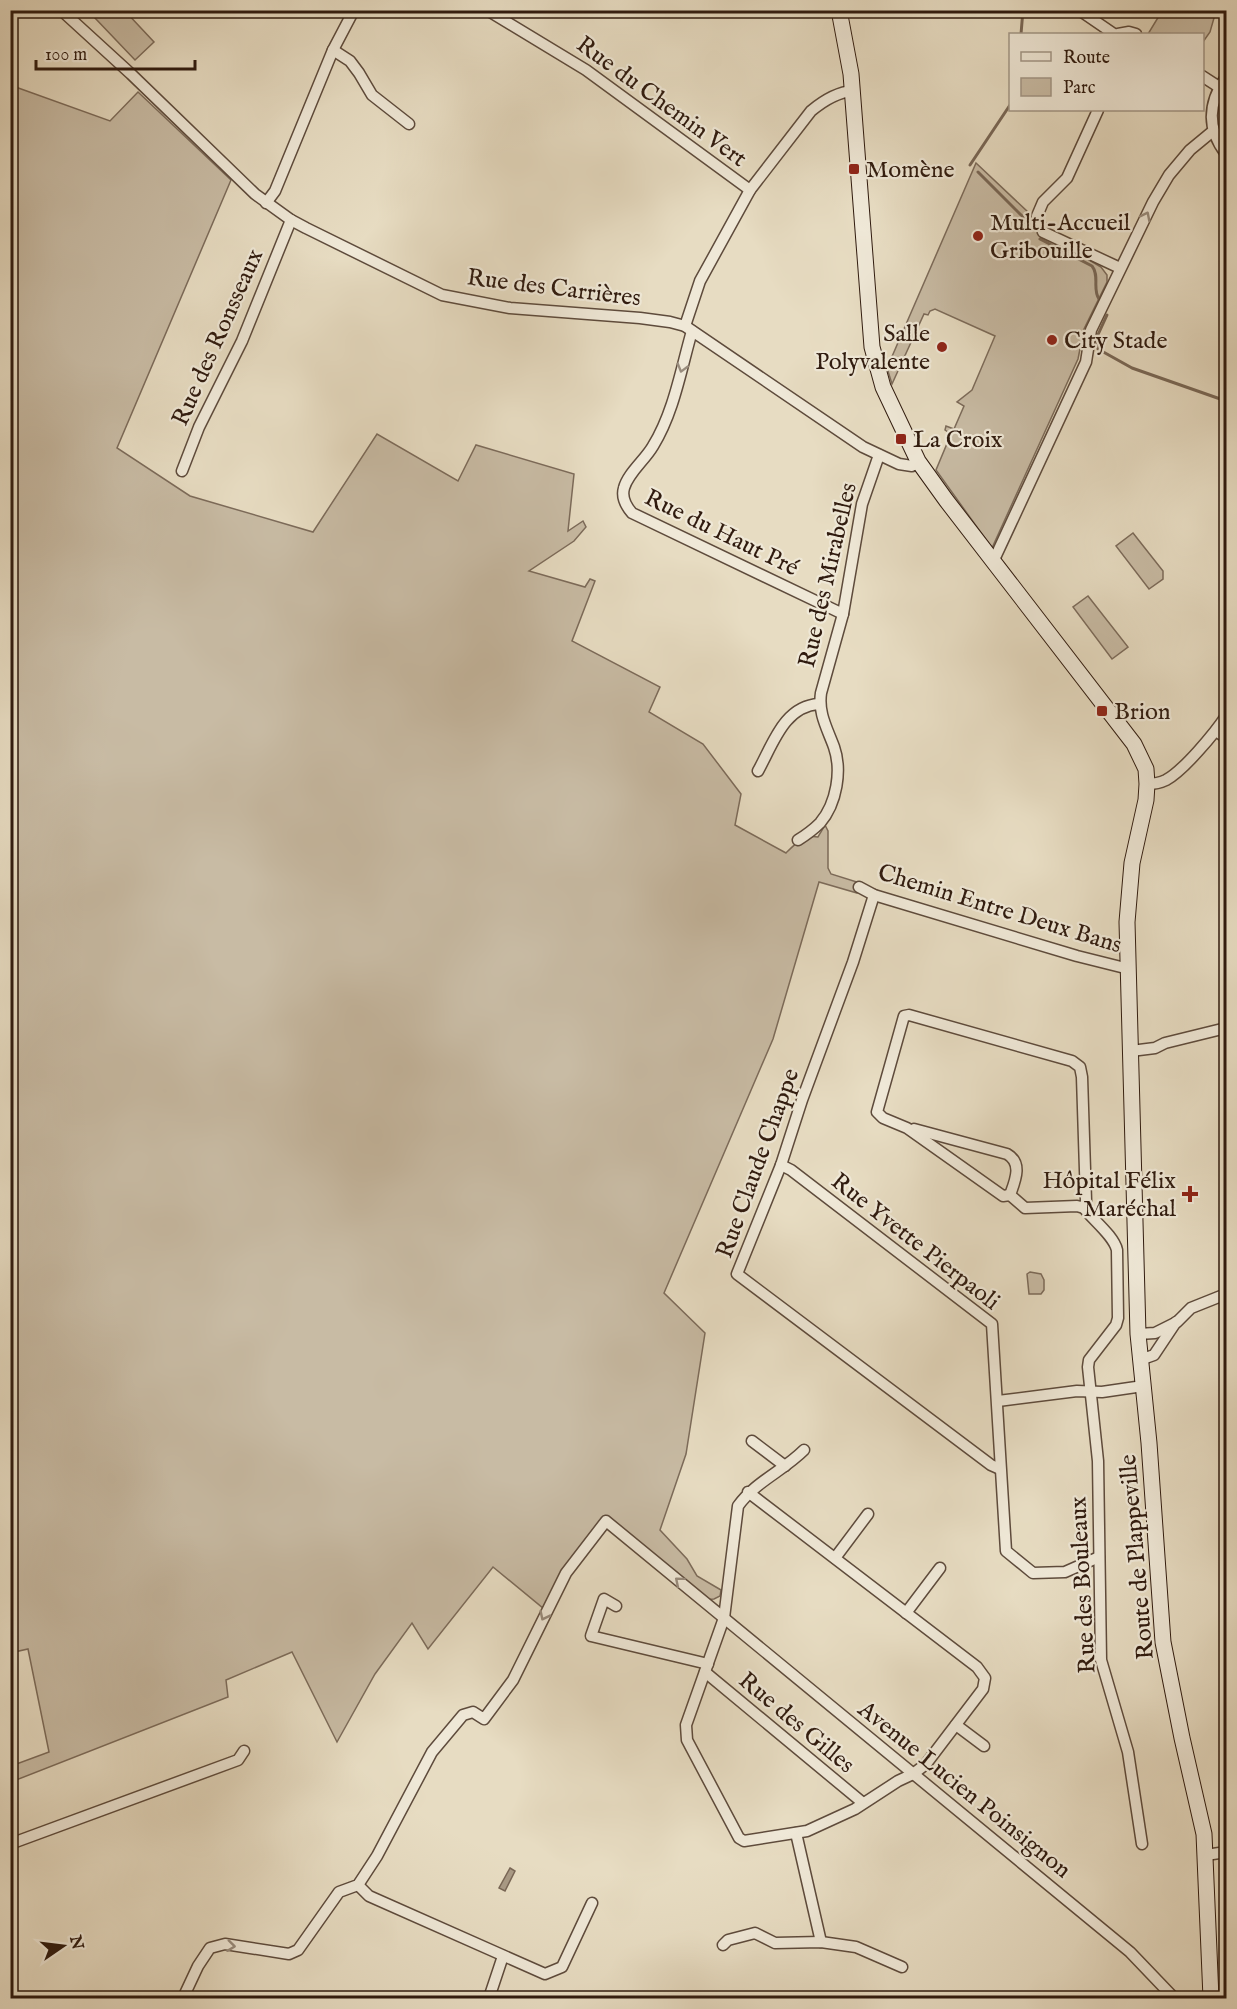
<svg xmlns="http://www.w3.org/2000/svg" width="1237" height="2009" font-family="'IM FELL English',serif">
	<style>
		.green { fill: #c8bba4; stroke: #7c6b5a; stroke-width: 1.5 }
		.water { fill: #a99a85; stroke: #796756; stroke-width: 1.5 }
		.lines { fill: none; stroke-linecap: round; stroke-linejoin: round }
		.stream { stroke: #796756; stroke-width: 3 }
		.street-casing { stroke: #5e4b3c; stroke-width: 13 }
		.secondary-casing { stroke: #301b0f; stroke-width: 17 }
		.street { stroke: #efe8d7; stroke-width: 10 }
		.secondary { stroke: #efe8d7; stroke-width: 15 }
		.oneway { stroke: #998c7d }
		.poi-dot { fill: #8f2418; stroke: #efe8d7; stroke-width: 2 }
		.labels { text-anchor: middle; stroke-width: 4.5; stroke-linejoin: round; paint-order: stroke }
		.street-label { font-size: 24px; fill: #301b0f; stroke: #efe8d7 }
		.poi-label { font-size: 24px; fill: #301b0f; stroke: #efe8d7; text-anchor: start }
	</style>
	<rect width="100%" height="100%" fill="#e7dcc2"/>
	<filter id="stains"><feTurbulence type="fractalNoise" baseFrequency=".00333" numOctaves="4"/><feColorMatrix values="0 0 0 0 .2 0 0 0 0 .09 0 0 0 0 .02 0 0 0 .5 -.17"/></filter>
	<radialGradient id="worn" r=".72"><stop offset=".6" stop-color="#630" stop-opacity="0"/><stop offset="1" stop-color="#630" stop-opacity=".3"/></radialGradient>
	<g class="green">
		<path d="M104,10L125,11L154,42L135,60L95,18Z"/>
		<path d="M1162,11V10L1216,11L1210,32L1203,42L1202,34H1148Z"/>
		<path d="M10,85L110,121L138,92L231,180L117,448L190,496L313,532L377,434L458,481L476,445L574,474L568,531L583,521L586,527L574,541L529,571L585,587L590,579L595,581L572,641L660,687L649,712L703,744L741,794L735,825L786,853C795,844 804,834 818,837L825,825L828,831V868L831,874L860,883L857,893L819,882L773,1039L664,1293L705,1333L686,1454L660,1530L687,1559L697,1576L721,1590L720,1596L714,1599L701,1600L606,1521L557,1585L543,1608L493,1567L428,1649L412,1623L375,1674L337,1742L292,1652L226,1680L228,1697L11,1782V1766L49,1752L28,1649L10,1653Z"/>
		<path d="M976,163L1029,213L1033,227L1101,267L1107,275V282L1084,329L1078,359L992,548L936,470L951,434L945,430L946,426L954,429L964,406L957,402L972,390L995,336L935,309L930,311L928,315L924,314L892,384L887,368Z"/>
		<path d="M1133,533L1163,571V579L1149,589L1116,546Z"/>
		<path d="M1088,596L1128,647L1112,659L1073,607Z"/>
		<path d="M1030,1272L1041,1274L1044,1280V1290L1041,1294H1029L1027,1274Z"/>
	</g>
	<path class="water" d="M510,1868L515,1871L505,1891L499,1888Z"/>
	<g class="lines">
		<g class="stream">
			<path d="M1021,34L1023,10"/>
			<path d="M970,165L1010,105"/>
			<path d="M978,172L1022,216L1027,225"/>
			<path d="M1040,239L1092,266C1100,276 1092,289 1099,299"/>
			<path d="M1107,315L1096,339L1098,349L1132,368L1226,401"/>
		</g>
		<g class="street-casing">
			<g id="street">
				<path d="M61,10L131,74L255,194L291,220L306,228L442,295L510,308L640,318L670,322L685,326L863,447L899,464L912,466L918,461"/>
				<path d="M487,10L586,70L750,190"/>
				<path d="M1079,10L1114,34"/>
				<path d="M1118,34L1129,32L1136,34"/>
				<path d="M333,50L350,61L359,73L372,95L409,124"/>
				<path d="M1202,76L1219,87"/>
				<path d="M1226,77C1208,103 1206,128 1226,154"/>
				<path d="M1098,110L1067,178L1043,202L1037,216L1043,232L1120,268"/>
				<path d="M266,203L275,191L333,50L354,10"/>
				<path d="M685,326L700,281L750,190L811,111C823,101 837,92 853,91"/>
				<path d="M692,331C681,369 674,412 653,446C645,460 628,473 624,488C621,498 626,506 632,513L843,614"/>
				<path d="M182,471L199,427L242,341L291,220"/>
				<path d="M993,562L1086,362L1091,330L1153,202L1169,175L1190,150L1213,131"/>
				<path d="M1216,731L1226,738"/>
				<path d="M758,771C773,744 784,706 819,704"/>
				<path d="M1147,784C1154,784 1160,783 1166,780C1183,771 1215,733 1226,716"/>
				<path d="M798,840C806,835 814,829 820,823C837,803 842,770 834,747C827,728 818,713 821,693L843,614L862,504L879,455"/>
				<path d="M859,887L874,895L1077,956L1129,969"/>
				<path d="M874,895L853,962L802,1100L781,1165L737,1274L991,1465L1000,1469"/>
				<path d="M1131,1051L1155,1048L1165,1043L1226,1028"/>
				<path d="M914,1129L1007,1154C1023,1163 1015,1181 1010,1195L1025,1208L1077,1206L1084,1208"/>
				<path d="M781,1165L791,1170L992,1324L1006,1551L1033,1573L1065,1572L1099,1557"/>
				<path d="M1010,1195L1003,1196L907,1128L883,1118L877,1112L904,1016L909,1015L1072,1061L1080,1067L1082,1077L1086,1201L1084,1208C1093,1220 1114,1236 1117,1250L1118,1318L1116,1325L1089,1360L1088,1367L1098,1461L1101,1660L1128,1752L1142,1844"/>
				<path d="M1138,1334L1155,1333L1177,1322L1191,1308L1226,1294"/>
				<path d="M1140,1360L1154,1355L1176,1322"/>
				<path d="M998,1401L1077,1391L1102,1392L1143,1386"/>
				<path d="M752,1441L785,1466"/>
				<path d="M748,1492L977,1667L985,1678L983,1689L926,1764L913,1774L898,1781L855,1809L807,1831L744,1841L739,1838L687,1740L686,1725L724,1618L738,1506C755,1482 783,1471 804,1450"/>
				<path d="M835,1558L868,1514"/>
				<path d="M616,1606L604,1599L591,1636L708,1664"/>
				<path d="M906,1613L940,1568"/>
				<path d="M705,1672L863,1803"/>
				<path d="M956,1725L984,1746"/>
				<path d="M796,1833L821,1942"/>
				<path d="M10,1844L238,1760L244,1751"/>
				<path d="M1206,1855L1226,1852"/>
				<path d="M358,1885L369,1896L545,1974L562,1967L592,1903"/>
				<path d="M723,1945L728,1940L755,1933L775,1943L821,1942L856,1947L902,1967"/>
				<path d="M183,1998L198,1966L210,1948L225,1944L289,1954L298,1950L339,1892L358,1885L377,1856L432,1752L463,1715L473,1712L484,1719L513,1680L566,1573L606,1521L1130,1952L1174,1998"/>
				<path d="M489,1998L503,1956"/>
			</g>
		</g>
		<g class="secondary-casing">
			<path id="secondary" d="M839,10L851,74L872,347L883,387L918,461L946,500L1134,744L1146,769L1147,784L1146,800L1132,863L1127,922L1138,1334L1149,1443L1163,1642L1182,1738L1204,1834L1211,1998"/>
		</g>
		<use href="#street" class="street"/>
		<use href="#secondary" class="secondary"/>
	</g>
	<defs><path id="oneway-chevron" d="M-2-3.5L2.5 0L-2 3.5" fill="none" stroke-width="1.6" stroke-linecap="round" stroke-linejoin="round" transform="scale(1.5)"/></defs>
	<g class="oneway">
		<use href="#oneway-chevron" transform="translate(1146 216) rotate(-63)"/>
		<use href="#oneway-chevron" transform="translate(682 368) rotate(106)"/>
		<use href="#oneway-chevron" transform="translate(679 1581) rotate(-140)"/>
		<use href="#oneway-chevron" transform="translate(544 1616) rotate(116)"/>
		<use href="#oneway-chevron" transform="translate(231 1946) rotate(7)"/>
	</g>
	<g class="poi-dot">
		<rect x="848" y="163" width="12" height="12" rx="3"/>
		<circle cx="978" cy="236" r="6"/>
		<circle cx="1052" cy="340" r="6"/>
		<circle cx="942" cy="347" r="6"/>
		<rect x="895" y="433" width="12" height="12" rx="3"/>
		<rect x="1096" y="705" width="12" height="12" rx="3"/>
		<path d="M1187 1185h6v6h6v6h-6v6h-6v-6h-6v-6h6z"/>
	</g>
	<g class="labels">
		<g class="street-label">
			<text transform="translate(662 101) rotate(36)" y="8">Rue du Chemin Vert</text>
			<text transform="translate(554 287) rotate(7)" y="8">Rue des Carrières</text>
			<text transform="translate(217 337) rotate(-66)" y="8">Rue des Ronsseaux</text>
			<text transform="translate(722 532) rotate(26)" y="8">Rue du Haut Pré</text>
			<text transform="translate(827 575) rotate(-77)" y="8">Rue des Mirabelles</text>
			<text transform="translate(1000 908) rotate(17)" y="8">Chemin Entre Deux Bans</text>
			<text transform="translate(757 1163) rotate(-70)" y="8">Rue Claude Chappe</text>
			<text transform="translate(916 1241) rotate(38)" y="8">Rue Yvette Pierpaoli</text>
			<text transform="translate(1136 1557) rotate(-95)" y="8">Route de Plappeville</text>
			<text transform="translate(1082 1585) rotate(-93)" y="8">Rue des Bouleaux</text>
			<text transform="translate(797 1722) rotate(40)" y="8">Rue des Gilles</text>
			<text transform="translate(965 1789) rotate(39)" y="8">Avenue Lucien Poinsignon</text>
		</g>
		<g class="poi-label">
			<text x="866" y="177">Momène</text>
			<text x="990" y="230">Multi-Accueil<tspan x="990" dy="28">Gribouille</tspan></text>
			<text x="930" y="341" text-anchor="end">Salle<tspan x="930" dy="28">Polyvalente</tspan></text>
			<text x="1064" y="348">City Stade</text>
			<text x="913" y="447">La Croix</text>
			<text x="1114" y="719">Brion</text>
			<text x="1176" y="1188" text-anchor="end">Hôpital Félix<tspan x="1176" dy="28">Maréchal</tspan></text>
		</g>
	</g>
	<rect width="1237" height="2009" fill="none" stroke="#e7dcc2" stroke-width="36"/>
	<rect x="12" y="12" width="1213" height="1985" fill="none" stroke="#301b0f" stroke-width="3"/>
	<rect x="18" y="18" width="1201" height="1973" fill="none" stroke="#301b0f" stroke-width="1.5"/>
	<rect x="1009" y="33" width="195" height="78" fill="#efe8d7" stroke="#a39687" stroke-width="1.5"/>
	<rect x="1021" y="52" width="30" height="9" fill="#efe8d7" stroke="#a39687" stroke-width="1.5"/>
	<text x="1063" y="63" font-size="18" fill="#301b0f">Route</text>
	<rect x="1021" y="78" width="30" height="18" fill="#c8bba4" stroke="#a39687" stroke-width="1.5"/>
	<text x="1063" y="93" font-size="18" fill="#301b0f">Parc</text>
	<g transform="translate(63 1946) rotate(76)" stroke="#efe8d7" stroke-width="4.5" paint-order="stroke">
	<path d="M0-4.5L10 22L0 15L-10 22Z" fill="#301b0f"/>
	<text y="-9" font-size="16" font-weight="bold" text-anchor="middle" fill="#301b0f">N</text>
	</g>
	<path d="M36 60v9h159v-9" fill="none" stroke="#301b0f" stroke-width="3"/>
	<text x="45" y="60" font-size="18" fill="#301b0f" stroke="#efe8d7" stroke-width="4.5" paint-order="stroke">100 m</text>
	<rect width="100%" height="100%" filter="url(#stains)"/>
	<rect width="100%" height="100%" fill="url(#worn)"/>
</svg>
